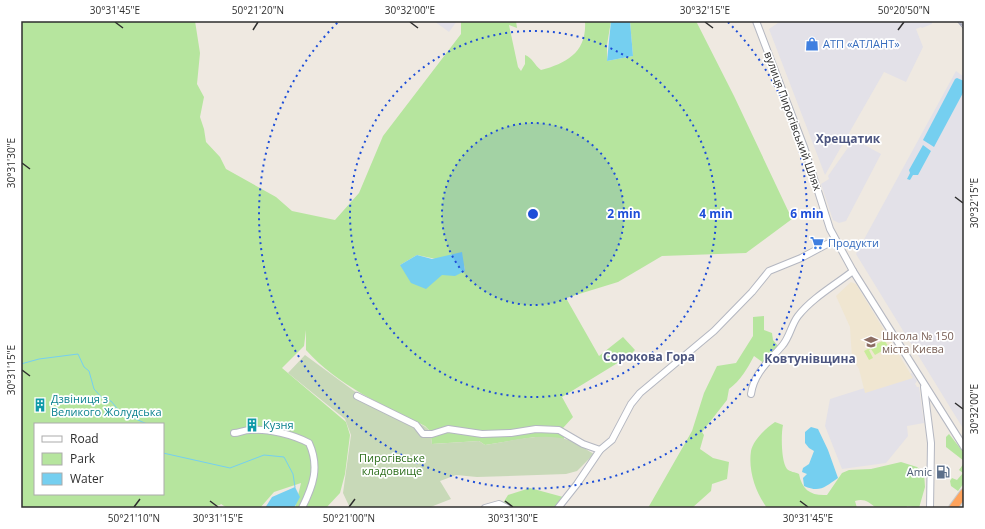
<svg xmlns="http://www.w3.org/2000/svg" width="985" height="529" font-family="'Open Sans',sans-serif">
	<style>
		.industrial { fill: #e3e1e8 }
		.education { fill: #f0e6d1 }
		.green { fill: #b6e59e; fill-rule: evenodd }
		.cemetery { fill: #c8d9b8 }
		.pitch { fill: #c9ec9a }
		.water { fill: #75cff0 }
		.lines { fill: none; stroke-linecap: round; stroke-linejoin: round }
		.stream { stroke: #75cff0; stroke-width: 1 }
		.minor-casing { stroke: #b4b7c1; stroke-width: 8 }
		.highway-casing { stroke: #c9c9c9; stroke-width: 10 }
		.minor { stroke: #fff; stroke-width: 6 }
		.highway { stroke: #ffa35c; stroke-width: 8 }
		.rail-casing { stroke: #a3a6b8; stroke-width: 2.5 }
		.rail { stroke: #fff; stroke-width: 1; stroke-dasharray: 3; stroke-linecap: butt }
		.ticks { fill: none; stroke: #2e2e2e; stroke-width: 1.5 }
		.ring { fill: none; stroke: #1d4ed8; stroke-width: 2; stroke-dasharray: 2 4 }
		.labels { text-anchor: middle; stroke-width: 3.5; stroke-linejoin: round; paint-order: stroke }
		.shop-label { font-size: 11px; fill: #366cbe; stroke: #fff; text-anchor: start }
		.street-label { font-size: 11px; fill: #2e2e2e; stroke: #fff }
		.education-label { font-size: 11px; fill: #785e54; stroke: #fff; text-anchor: start }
		.culture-label { font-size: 11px; fill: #0d838f; stroke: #fff; text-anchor: start }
		.park-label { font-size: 11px; fill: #2c6e1b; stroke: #fff }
		.service-label { font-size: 11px; fill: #4e5e75; stroke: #fff; text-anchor: end }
		.neighbourhood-label { font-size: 12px; font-weight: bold; fill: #4d5680; stroke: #fff }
		.centre { fill: #1d4ed8; stroke: #fff; stroke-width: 2 }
		.ring-label { font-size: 12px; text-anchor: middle; font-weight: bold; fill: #1d4ed8; stroke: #fff; stroke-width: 3.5; stroke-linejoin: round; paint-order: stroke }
		.neatline { fill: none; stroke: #2e2e2e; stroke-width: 1.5 }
		.ticks-label { font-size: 10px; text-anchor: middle; fill: #2e2e2e }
	</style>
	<rect width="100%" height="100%" fill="#efe9e1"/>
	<g class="industrial">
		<path d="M434,21H457L449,32Z"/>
		<path d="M781,21H932V24L922,28L921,27L916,29L923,47L906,82L884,72L825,175L769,29Z"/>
		<path d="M956,71L964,77V430L856,254Z"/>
		<path d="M854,139L881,154L846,221L839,223L833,220L821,184L829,179L828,176Z"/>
		<path d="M912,373L917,381L915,384L917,387H919L924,423L907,426L908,436L886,463L842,469L825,426L830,399Z"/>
	</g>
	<path class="education" d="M851,282L856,284L859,289L913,378L865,393L859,369L852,358L850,327L836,296Z"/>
	<g class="green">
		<path d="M21,21H195L200,53L197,84L204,97L200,117L204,129L206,142L220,157L226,169L276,197L292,211L335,220L359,193L383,136L461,34V21H516L517,28L509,25L518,67L521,71L525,64V55C533,58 534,65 541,70C567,63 587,52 585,21H611L607,45V61L633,56L630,21H696L734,96L792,219L746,253L662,256L618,282L566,298L599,356L623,337L635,350L629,356L562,397L573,417L563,428L564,439L535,437L485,445L479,441L432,444L430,431L425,426C383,405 338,386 306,350V330L304,346L282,368L346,422L350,435L345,474L340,493L326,508H295L301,483L274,492L260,508H227L221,504L220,505L204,508H21ZM417,255L464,265L465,270C444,281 422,271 400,265ZM35,424H163V494H35Z"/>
		<path d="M764,316V330L772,333L773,340L779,347L765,364L754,356C747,369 741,380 729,389L727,400L702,432L704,435L700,449L713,458L729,462L727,479L712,484L711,491L692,508H648L692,431L704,393L717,366L736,363L753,336V317Z"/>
		<path d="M775,422L783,425C781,433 781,462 787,469C790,472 795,472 799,474C802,490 811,496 827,495L842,473L849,470L871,469L901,462L917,467L924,473L925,487L919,508L907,506L906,508H876C869,502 864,498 855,501L857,508H767C756,493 748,471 751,451C753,440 766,428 775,422Z"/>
		<path d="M949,434L964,453V461L946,447V437Z"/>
		<path d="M964,463V483L958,491L951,486L950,481L952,478L957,480L963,473L959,470Z"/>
		<path d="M530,488L563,497L562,501L553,508H509L503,503L508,495Z"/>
	</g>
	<path class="cemetery" d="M305,355L354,391L424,426L430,431L432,444L479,441L485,445C512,441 542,432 569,440C578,442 586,450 594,454L577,471L566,474L477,477L456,475L440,481L451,499L428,508H350L343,493L351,435L345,419L288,373Z"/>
	<path class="pitch" d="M884,340L889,347L875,355L871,349L869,350L873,358L869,360L864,351Z"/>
	<g class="water">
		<path d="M611,21H630L633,56L607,61Z"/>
		<path d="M957,78L964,81V91L934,147L923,140L955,79Z"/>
		<path d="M923,145L931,151L918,175H913L910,180L907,179L910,173L909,170Z"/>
		<path d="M462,252L465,271L455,276L442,275L426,289L411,283L400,265L417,255L432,259Z"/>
		<path d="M811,427L818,429L828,450L838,478C825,487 820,493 804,486L803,478L807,474L802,472L803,468L809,464L814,451L809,448L805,443V432Z"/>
		<path d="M295,487L300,497L294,508H265L272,497Z"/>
	</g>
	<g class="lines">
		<g class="stream">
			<path d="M21,364L39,359L78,354L84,367L89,371L94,389L104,400L111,401L120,412L147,424"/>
			<path d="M163,453L230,468L264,455L284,457L293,474L295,487"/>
		</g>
		<g class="minor-casing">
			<g id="minor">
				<path d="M756,21L804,147L830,229L853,271L964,447"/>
				<path d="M924,387L931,443L930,508"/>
				<path d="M751,394C754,373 769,361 782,346C790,337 791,325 798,316C812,298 835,285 853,271"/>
				<path d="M357,396L416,425L423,434H432L448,429L482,434L511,433L536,429L559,430L583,444L600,450"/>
				<path d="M234,433C239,433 244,430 250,430C268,428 294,435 309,443C320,467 313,486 302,508"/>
				<path d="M485,508L499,504L507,508"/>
				<path d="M558,508L577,484L600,450L612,440L631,404L640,393L714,331L752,292L769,271L801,258L829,243L836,241"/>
			</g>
		</g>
		<g class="highway-casing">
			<path id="highway" d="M953,508L964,493"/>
		</g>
		<use href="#minor" class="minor"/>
		<use href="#highway" class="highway"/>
		<g class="rail-casing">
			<path id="rail" d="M958,21L964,28"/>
		</g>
		<use href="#rail" class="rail"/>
	</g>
	<path class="ticks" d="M115,22L123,28M410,22L418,28M705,22L713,28M253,30L258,22M898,30L904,22M22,163L30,169M955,197L963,203M22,370L30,376M955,403L963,409M210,501L218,507M505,501L513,507M800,501L808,507M134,507L140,499M349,507L355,499"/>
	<circle cx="533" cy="214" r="91" fill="#1d4ed8" fill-opacity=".12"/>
	<g class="ring">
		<circle cx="533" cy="214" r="91"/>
		<circle cx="533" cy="214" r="183"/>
		<path d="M728 22A274 274 0 1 1 338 22"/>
	</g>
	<defs>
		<g id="shop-bare" transform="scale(1.08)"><path d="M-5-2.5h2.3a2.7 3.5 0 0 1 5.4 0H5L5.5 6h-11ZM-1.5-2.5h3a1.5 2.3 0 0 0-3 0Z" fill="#3f7fe0" stroke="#fff" stroke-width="2.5" paint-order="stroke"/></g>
		<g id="supermarket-bare" transform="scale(1.08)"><path d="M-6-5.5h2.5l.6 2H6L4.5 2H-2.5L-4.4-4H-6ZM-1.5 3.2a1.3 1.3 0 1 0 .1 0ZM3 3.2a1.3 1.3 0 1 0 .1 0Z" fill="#3f7fe0" stroke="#fff" stroke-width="2.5" paint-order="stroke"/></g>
		<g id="school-bare" transform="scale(1.08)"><path d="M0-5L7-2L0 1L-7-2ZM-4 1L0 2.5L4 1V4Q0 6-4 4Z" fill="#8d6e63" stroke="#fff" stroke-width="2.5" paint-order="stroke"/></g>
		<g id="building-bare" transform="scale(1.08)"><path d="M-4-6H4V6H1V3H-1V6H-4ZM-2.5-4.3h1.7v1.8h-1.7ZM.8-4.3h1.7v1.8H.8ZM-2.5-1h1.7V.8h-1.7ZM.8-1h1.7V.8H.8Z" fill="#0f9aa8" stroke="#fff" stroke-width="2.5" paint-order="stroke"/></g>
		<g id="fuel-bare" transform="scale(1.08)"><path d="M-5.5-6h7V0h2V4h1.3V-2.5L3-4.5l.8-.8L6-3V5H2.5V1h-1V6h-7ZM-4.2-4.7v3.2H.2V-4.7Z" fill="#5c6f8a" stroke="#fff" stroke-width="2.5" paint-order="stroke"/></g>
	</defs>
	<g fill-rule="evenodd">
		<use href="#shop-bare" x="812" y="44"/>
		<use href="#supermarket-bare" x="817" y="243"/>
		<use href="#school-bare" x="871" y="342"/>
		<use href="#building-bare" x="40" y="405"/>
		<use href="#building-bare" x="252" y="425"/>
		<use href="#fuel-bare" x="943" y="472"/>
	</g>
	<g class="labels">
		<g class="shop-label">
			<text x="823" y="48">АТП «АТЛАНТ»</text>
			<text x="828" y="247">Продукти</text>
		</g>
		<g class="street-label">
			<text transform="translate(793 121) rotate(70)" y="4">вулиця Пирогівський Шлях</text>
		</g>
		<g class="education-label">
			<text x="882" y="340">Школа № 150<tspan x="882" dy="13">міста Києва</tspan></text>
		</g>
		<g class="culture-label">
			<text x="51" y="403">Дзвіниця з<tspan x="51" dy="13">Великого Жолудська</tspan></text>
			<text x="263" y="429">Кузня</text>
		</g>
		<g class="park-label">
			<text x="392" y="462">Пирогівське<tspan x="392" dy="13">кладовище</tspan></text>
		</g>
		<g class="service-label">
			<text x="932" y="476">Amic</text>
		</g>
		<g class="neighbourhood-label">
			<text x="848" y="143">Хрещатик</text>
			<text x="649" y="361">Сорокова Гора</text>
			<text x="810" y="363">Ковтунівщина</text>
		</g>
	</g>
	<circle cx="533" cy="214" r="6" class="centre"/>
	<g class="ring-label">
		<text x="624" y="218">2 min</text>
		<text x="716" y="218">4 min</text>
		<text x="807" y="218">6 min</text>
	</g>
	<rect width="985" height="529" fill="none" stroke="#ffffff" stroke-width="44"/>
	<rect x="34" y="423" width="130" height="72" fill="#ffffff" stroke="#ababab"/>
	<rect x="42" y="436" width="20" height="6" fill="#ffffff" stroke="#ababab"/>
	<text x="70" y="443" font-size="12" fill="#2e2e2e">Road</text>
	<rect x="42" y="453" width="20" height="12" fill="#b6e59e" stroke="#ababab"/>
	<text x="70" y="463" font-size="12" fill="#2e2e2e">Park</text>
	<rect x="42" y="473" width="20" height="12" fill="#75cff0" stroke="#ababab"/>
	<text x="70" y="483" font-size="12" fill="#2e2e2e">Water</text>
	<rect x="22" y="22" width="941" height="485" class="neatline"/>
	<g class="ticks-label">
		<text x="115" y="14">30°31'45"E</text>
		<text x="258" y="14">50°21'20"N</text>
		<text x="410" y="14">30°32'00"E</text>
		<text x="705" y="14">30°32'15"E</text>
		<text x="904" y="14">50°20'50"N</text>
		<text transform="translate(11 163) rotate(-90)" y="4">30°31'30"E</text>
		<text transform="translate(974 203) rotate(-90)" y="4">30°32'15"E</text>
		<text transform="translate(11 370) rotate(-90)" y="4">30°31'15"E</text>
		<text transform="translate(974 409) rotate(-90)" y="4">30°32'00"E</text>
		<text x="134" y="522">50°21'10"N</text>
		<text x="218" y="522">30°31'15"E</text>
		<text x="349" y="522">50°21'00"N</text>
		<text x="513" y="522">30°31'30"E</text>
		<text x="808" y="522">30°31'45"E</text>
	</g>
</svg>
